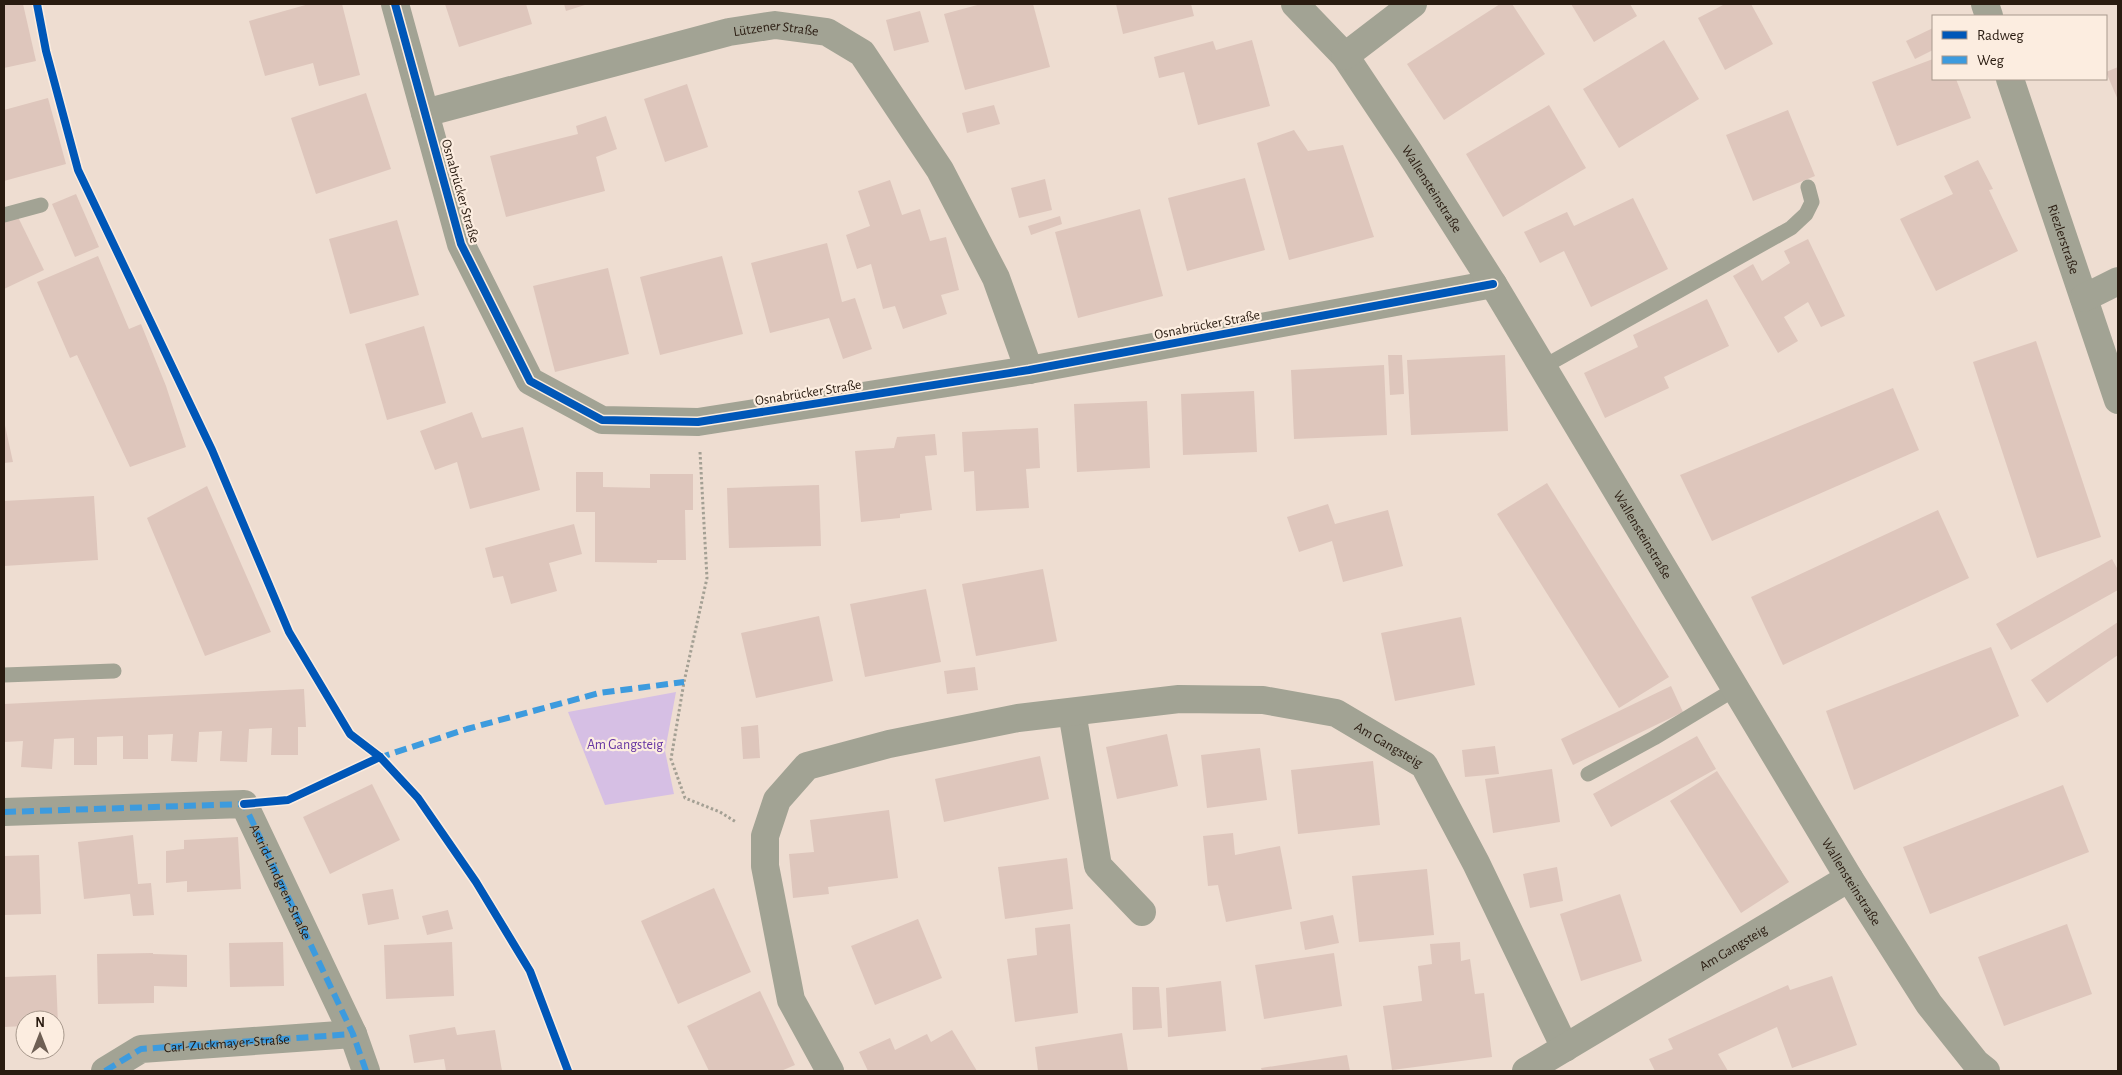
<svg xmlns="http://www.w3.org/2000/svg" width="2122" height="1075" font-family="'Alegreya Sans',sans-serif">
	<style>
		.green { fill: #d6bfe4 }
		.building { fill: #dec6bc }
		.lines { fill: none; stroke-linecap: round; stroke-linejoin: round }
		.path { stroke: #a4a094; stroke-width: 3; stroke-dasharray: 2.5 2.5; stroke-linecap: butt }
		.lane { stroke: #a2a394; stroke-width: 15 }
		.street { stroke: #a2a394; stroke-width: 28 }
		.quiet { stroke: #3d9bde; stroke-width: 6; stroke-dasharray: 12 6; stroke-linecap: butt }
		.cycleway-casing { stroke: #fcede0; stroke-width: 11 }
		.cycleway { stroke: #0057b8; stroke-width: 8 }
		.labels { text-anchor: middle; stroke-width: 4.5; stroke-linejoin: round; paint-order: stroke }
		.street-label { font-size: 14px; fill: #291b10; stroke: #fcede0 }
		.park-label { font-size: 14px; fill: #6534a2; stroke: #fcede0 }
	</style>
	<rect width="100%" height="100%" fill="#eeddd1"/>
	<path class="green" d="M676,692L665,751L674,794L605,805L568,712Z"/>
	<g class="building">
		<path d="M4,4H23L36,61L4,68Z"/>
		<path d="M309,4H342L360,75L319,86L313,63L265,76L249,21Z"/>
		<path d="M445,4H526L532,24L459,47Z"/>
		<path d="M564,4H588L566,11Z"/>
		<path d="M981,4H1033L1050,67L965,90L944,14Z"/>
		<path d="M1116,4H1191L1194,16L1123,34Z"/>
		<path d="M1500,4H1512L1545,54L1444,120L1407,64Z"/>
		<path d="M1571,4H1630L1637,16L1594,42Z"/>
		<path d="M1725,4H1751L1773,44L1725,70L1698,18Z"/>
		<path d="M920,11L929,42L894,51L886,20Z"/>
		<path d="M1933,28V50L1915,59L1906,41Z"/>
		<path d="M1252,40L1270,106L1198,125L1184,72L1159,78L1154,57L1213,41L1216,50Z"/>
		<path d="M1664,40L1699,99L1619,148L1583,89Z"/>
		<path d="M1933,59V79H1956L1971,118L1897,146L1872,82Z"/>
		<path d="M2118,67V100L2106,72Z"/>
		<path d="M687,84L708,147L665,162L644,99Z"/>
		<path d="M366,93L391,169L316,194L291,118Z"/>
		<path d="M48,98L66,164L4,181V110Z"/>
		<path d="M994,105L1000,124L967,133L962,113Z"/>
		<path d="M1549,105L1586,168L1503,217L1466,154Z"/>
		<path d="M1788,110L1815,176L1753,201L1726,135Z"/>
		<path d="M606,116L617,149L596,157L605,191L506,217L490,156L578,134L576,126Z"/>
		<path d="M1294,130L1308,151L1343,145L1374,237L1289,260L1257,143Z"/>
		<path d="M1978,160L1993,189L1989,190L2018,251L1936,291L1900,219L1953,194L1944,176Z"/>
		<path d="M1245,178L1265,250L1187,271L1168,198Z"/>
		<path d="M1045,179L1052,210L1019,218L1011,188Z"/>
		<path d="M890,180L902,215L920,209L930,241L946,237L959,290L941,295L947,314L903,329L895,306L883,309L871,264L857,269L846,235L870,226L858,191Z"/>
		<path d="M76,194L99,247L75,257L52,204Z"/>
		<path d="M1633,198L1668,269L1591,307L1564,251L1540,263L1524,232L1567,212L1574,226Z"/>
		<path d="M1140,209L1163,296L1078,318L1055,232Z"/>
		<path d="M17,215L44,270L4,289V222Z"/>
		<path d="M1060,216L1062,224L1031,235L1028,226Z"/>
		<path d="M397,220L419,295L350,314L329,239Z"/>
		<path d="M1808,239L1845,316L1821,327L1808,302L1784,317L1798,341L1778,353L1733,276L1753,264L1762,281L1790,263L1784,251Z"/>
		<path d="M827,243L842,302L855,298L872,349L843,359L829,318L770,333L751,263Z"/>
		<path d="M98,256L129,329L141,324L166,386L186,447L130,467L77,355L70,358L37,282Z"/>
		<path d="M722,256L743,334L660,355L640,277Z"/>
		<path d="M608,268L629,354L555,372L533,286Z"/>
		<path d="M1707,299L1729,346L1664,377L1669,388L1605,418L1584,373L1638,347L1633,335Z"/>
		<path d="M424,326L446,403L387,420L365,344Z"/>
		<path d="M2036,341L2101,537L2037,558L1973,362Z"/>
		<path d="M1388,355H1402L1404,394L1390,395Z"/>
		<path d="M1505,355L1508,431L1411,435L1407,360Z"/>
		<path d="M1384,365L1387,435L1294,439L1291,370Z"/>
		<path d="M1893,388L1919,450L1712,541L1680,475Z"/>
		<path d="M1254,391L1257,452L1183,455L1181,394Z"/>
		<path d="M1147,401L1150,468L1077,472L1074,404Z"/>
		<path d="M472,412L482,438L523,427L540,490L470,509L457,462L435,470L420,431Z"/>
		<path d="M4,421L13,462L4,463Z"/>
		<path d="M1038,428L1040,468L1026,469L1029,508L976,511L974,471L964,472L962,432Z"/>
		<path d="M935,434L937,455L925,456L932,510L900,514V518L861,522L855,451L894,448L897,437Z"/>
		<path d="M576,472H603V487L650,488V474H693V510H685L686,560H657V563L595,562V512H576Z"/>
		<path d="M1547,483L1669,677L1619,708L1497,514Z"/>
		<path d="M819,485L821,546L729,548L727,488Z"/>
		<path d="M207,486L271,632L205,656L147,518Z"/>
		<path d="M94,496L98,560L4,566V501Z"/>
		<path d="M1328,504L1335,524L1388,510L1403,566L1343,582L1332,541L1299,552L1287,517Z"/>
		<path d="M1938,510L1969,578L1783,665L1751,597Z"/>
		<path d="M574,524L582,554L549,563L557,591L511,604L503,576L493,578L485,548Z"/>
		<path d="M2112,559L2118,570V590L2011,650L1996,624Z"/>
		<path d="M1043,569L1057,641L976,656L962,584Z"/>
		<path d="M926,589L941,662L865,677L850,604Z"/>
		<path d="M819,616L833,681L756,698L741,633Z"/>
		<path d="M1461,617L1475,685L1395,701L1381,633Z"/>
		<path d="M2118,622V655L2047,703L2031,680Z"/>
		<path d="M1991,647L2019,716L1854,790L1826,711Z"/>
		<path d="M975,667L978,690L947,694L944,671Z"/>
		<path d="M1671,686L1683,712L1573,765L1561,739Z"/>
		<path d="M304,689L306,727H298V755H271L272,728L249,729L247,762L220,761L222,731L199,732L197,762L171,761L173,734L148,735V759H123V736L97,737V765H74V738L54,739L52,769L21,767L23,741L4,742V704Z"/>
		<path d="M758,725L760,758L743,759L741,727Z"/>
		<path d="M1167,734L1178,786L1117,799L1106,747Z"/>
		<path d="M1697,736L1716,769L1611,827L1593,794Z"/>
		<path d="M1495,746L1499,774L1465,777L1462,750Z"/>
		<path d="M1260,748L1267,800L1207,808L1201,755Z"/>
		<path d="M1040,756L1049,799L944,822L935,779Z"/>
		<path d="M1373,761L1380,825L1298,834L1291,770Z"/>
		<path d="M1552,769L1560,822L1493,833L1485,779Z"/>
		<path d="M1717,771L1789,882L1741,913L1670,801Z"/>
		<path d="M372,784L400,840L330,874L303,817Z"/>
		<path d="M2063,785L2089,852L1930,914L1903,847Z"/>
		<path d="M889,810L898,878L828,887L829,894L793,898L789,854L814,852L810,820Z"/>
		<path d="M1233,833L1235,855L1280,846L1292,909L1226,922L1218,885L1208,886L1203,836Z"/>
		<path d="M133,835L138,884L151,883L154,915L133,916L130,894L84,899L78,842Z"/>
		<path d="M238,837L241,889L187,892V881L166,883V851L184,849V840Z"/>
		<path d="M39,855L41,914L4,915V856Z"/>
		<path d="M1067,858L1073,909L1005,919L998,867Z"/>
		<path d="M1557,867L1563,901L1530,908L1523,874Z"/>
		<path d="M1427,869L1434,935L1359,942L1352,876Z"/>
		<path d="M714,888L751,972L678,1004L641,921Z"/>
		<path d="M393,889L399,919L368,925L362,894Z"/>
		<path d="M1620,894L1642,961L1581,981L1560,914Z"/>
		<path d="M448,910L453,929L427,935L422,916Z"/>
		<path d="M1333,915L1339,943L1305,950L1300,922Z"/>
		<path d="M918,919L942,978L875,1005L851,946Z"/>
		<path d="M1070,924L1078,1013L1015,1022L1007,959L1037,955L1035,928Z"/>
		<path d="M2067,924L2092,994L2004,1026L1978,957Z"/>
		<path d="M283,942L284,986L230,987L229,943Z"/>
		<path d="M452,942L454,996L386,999L384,945Z"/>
		<path d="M1460,942L1461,961L1470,959L1475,994L1484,993L1492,1057L1392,1070L1383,1006L1422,1001L1418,966L1432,964L1430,944Z"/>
		<path d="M153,953V954L187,955V987L154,986V1003L98,1004L97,954Z"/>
		<path d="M1334,953L1342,1006L1264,1019L1255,965Z"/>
		<path d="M56,975L58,1025H55V1020H25V1026L4,1027V977Z"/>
		<path d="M1832,976L1857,1045L1792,1068L1777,1027L1718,1054L1728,1071H1655L1649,1059L1673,1049L1668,1039L1788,985L1790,990Z"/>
		<path d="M1221,981L1226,1031L1168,1037L1166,988Z"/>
		<path d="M1132,987H1159L1162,1028L1133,1030Z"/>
		<path d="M760,991L795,1065L781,1071H709L687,1026Z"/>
		<path d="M455,1027L457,1035L495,1030L502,1071H446L444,1059L414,1063L409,1035Z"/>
		<path d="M952,1030L977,1071H868L859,1052L890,1038L895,1050L927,1034L931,1042Z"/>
		<path d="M1122,1033L1128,1071H1038L1035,1047Z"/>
		<path d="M1347,1055L1350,1071H1262L1261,1068Z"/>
	</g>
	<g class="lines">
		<path class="path" d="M700,452L707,578L684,682L671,759L685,798L720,812L736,822"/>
		<g class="lane">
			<path d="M4,215L41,205"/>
			<path d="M1543,367L1791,228L1806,214L1812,202L1808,187"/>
			<path d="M4,675L114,671"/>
			<path d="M1588,774L1654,738L1735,689"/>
		</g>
		<g class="street">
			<path d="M395,4L461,244L530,381L602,420L698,422L1029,370L1493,284"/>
			<path id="s1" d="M1295,4L1345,56L1409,152L1493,284L1849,878L1929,1004L1976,1063L1986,1071"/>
			<path d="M1985,4L1989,16"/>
			<path d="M1345,56L1413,4"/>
			<path id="s2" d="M2010,79L2118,400"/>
			<path id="s3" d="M425,113L729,32L775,25L827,32L862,53L940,170L996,278L1029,370"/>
			<path d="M2084,298L2118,281"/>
			<path d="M1072,712L1098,866L1142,912"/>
			<path d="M4,812L244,804L353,1034L366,1071"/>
			<path d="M105,1071L141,1049L353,1034"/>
			<path id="s4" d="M830,1071L791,1000L765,866V836L777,800L807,766L889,744L1018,718L1179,699L1263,700L1336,713L1424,765L1476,863L1565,1048"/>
			<path id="s5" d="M1526,1071L1849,878"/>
		</g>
		<g class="quiet">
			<path d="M378,758L467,729L599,693L684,682"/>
			<path id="s6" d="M4,812L244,804L353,1034L366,1071"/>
			<path id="s7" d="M105,1071L141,1049L353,1034"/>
		</g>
		<g class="cycleway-casing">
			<g id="cycleway">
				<path d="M37,4L46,51L78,170L212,450L289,632L350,734L380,757L418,798L476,882L530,971L568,1071"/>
				<path d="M395,4L461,244L530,381L602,420L698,422L1029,370L1493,284"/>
				<path d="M244,804L288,800L380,757"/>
			</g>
		</g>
		<use href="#cycleway" class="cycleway"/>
	</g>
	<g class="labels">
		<g class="street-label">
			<text dy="5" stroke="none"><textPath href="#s3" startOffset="362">Lützener Straße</textPath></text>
			<text dy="5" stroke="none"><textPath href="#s1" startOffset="231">Wallensteinstraße</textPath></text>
			<text transform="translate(461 191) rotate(74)" y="5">Osnabrücker Straße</text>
			<text dy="5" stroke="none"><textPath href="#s2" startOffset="169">Riezlerstraße</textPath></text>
			<text transform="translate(1207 324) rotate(-11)" y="5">Osnabrücker Straße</text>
			<text transform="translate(808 392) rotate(-9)" y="5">Osnabrücker Straße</text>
			<text dy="5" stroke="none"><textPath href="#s1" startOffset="636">Wallensteinstraße</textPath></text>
			<text dy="5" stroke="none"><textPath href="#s4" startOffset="929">Am Gangsteig</textPath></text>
			<text dy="5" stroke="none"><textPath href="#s6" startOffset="326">Astrid-Lindgren-Straße</textPath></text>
			<text dy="5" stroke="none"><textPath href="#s1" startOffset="1041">Wallensteinstraße</textPath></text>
			<text dy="5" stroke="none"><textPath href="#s5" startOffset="241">Am Gangsteig</textPath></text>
			<text dy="5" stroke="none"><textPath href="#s7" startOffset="128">Carl-Zuckmayer-Straße</textPath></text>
		</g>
		<g class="park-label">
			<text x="625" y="749">Am Gangsteig</text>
		</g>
	</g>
	<rect width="2122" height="1075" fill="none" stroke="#291b10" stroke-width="10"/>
	<rect x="1932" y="15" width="175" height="65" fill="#fcede0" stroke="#a8998d"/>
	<rect x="1942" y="31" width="25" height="8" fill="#0057b8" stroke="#a8998d"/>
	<text x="1977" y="40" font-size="15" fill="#291b10">Radweg</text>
	<rect x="1942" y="56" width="25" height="8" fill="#3d9bde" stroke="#a8998d"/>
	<text x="1977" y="65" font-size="15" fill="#291b10">Weg</text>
	<g transform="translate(40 1035)"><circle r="24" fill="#fcede0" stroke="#a8998d"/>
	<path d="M0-4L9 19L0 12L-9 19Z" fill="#6e5f54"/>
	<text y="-8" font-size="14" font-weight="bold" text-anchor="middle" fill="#291b10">N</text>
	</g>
</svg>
